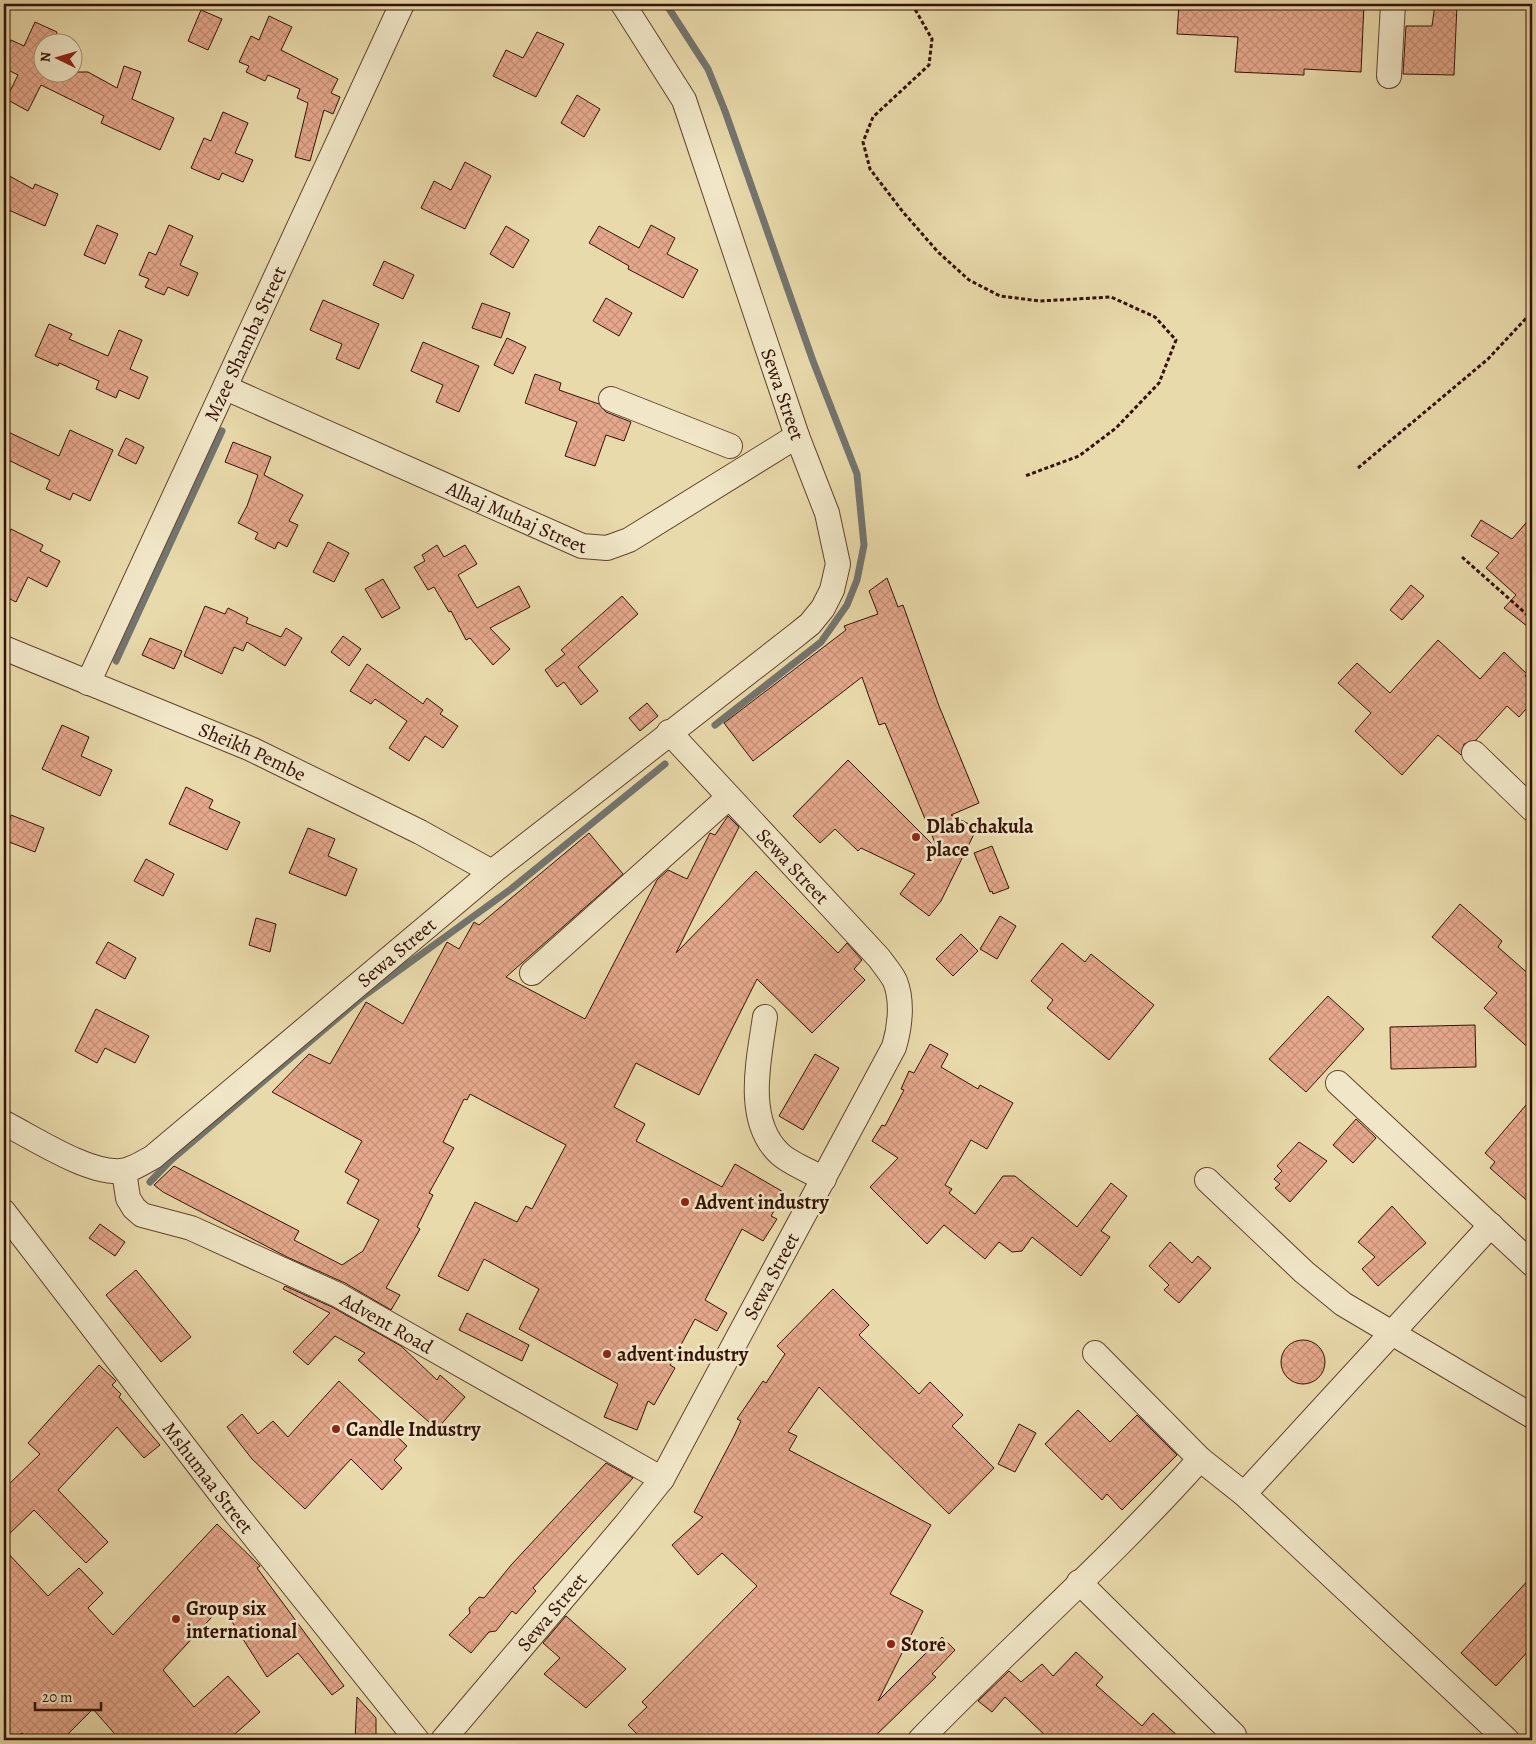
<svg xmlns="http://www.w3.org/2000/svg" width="1536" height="1744" font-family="Alegreya,serif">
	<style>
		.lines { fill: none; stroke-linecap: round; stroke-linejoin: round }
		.stream { stroke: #73756f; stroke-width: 7 }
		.building { fill: url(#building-cross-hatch); stroke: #341205 }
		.minor-casing { stroke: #61442e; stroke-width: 26 }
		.path { stroke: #341205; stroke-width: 3; stroke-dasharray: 4 2.5; stroke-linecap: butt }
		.minor { stroke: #f1e7c8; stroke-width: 24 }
		.poi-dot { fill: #8f2418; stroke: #f1e7c8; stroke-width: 2 }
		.labels { text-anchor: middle; stroke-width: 5; stroke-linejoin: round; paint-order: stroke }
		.street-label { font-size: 20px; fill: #341205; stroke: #f1e7c8 }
		.poi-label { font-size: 20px; font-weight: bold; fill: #341205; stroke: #f1e7c8; text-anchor: start }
	</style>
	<defs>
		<pattern id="building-cross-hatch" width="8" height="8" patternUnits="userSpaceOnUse" patternTransform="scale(1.25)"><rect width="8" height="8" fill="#e5a88c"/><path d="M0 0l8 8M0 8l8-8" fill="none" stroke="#c59077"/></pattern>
	</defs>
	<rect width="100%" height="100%" fill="#e9daab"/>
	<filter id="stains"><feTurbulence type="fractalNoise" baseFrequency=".004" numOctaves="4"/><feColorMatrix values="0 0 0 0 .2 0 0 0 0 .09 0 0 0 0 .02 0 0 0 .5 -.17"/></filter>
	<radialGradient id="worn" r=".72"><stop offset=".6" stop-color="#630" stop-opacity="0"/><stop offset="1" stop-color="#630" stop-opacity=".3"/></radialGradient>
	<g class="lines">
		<g class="stream">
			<path d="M666,4L708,69L725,111L813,361L857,474L864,545L857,580L847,605L821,642L715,725"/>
			<path d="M116,661L222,431"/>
			<path d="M150,1182L171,1160L361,998L511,889L665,764"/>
		</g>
	</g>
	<g class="building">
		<path d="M1179,4H1364L1361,72L1304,69V75L1235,72L1238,37L1177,34Z"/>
		<path d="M1435,4H1457L1454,75L1403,74L1406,26H1432Z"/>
		<path d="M201,10L222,19L208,50L188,41Z"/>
		<path d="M269,16L292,27L281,50L338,79L331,93L340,97L333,114L324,110L310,161L295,157L308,103L297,98L300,89L268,75L265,81L246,72L249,66L239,62L251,36L259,40Z"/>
		<path d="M35,22L57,32L53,42H42V67L40,72H88L117,88L124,66L141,72L132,99L174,118L160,150L101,123L104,116L41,85L28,111L6,99L18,75L4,68V54L11,40L24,46Z"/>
		<path d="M537,32L564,44L536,97L493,76L506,50L523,58Z"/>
		<path d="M577,95L600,109L584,137L561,123Z"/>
		<path d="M223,112L248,123L235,153L253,160L243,182L222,173L219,180L191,168L204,138L211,141Z"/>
		<path d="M465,162L491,176L465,229L421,208L434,181L451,190Z"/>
		<path d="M4,173L33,189L35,184L58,194L45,226L4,208Z"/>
		<path d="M97,225L118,234L105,264L84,255Z"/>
		<path d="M169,225L193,236L180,265L198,273L188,296L168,287L164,295L145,287L149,279L139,275L149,252L156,255Z"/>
		<path d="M651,225L675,238L667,254L698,270L683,298L628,269L629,266L589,243L599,226L639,248Z"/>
		<path d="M506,226L529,240L513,268L490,254Z"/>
		<path d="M384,261L414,275L403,299L373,285Z"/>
		<path d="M606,298L632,313L619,336L593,321Z"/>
		<path d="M323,300L379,324L359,369L336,359L342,344L310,330Z"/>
		<path d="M482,303L510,313L501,338L472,328Z"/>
		<path d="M49,324L72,334L69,339L108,356L119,330L142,340L130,369L148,377L139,399L119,390L116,398L96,389L99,381L59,363L58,366L35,356Z"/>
		<path d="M507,338L526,347L513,374L494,365Z"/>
		<path d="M423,342L479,366L459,412L436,402L443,385L411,371Z"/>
		<path d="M535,374L561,383L559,390L599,404L606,412L631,422L624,441L606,435L595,466L565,456L577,422L525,403Z"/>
		<path d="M4,430L59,456L70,430L113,450L90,501L73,493L70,500L46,489L50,480L4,458Z"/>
		<path d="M126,438L144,447L136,464L118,455Z"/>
		<path d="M233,442L271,457L264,475L303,495L289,521L298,525L287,547L278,542L275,549L255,539L258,533L238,523L247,506L258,475L225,462Z"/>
		<path d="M1532,516V630L1504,608L1516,595L1486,568L1499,553L1471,536L1481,520L1512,539Z"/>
		<path d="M11,529L43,545L40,551L60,561L47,587L28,577L16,602L4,596V543Z"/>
		<path d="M328,542L349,553L334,582L313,572Z"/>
		<path d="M437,545L444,557L465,545L477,564L458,575L477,608L519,586L530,607L490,628L510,649L493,665L470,638L466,640L451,611L449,612L434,587L428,590L414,567L425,561L422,555Z"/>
		<path d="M887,578L898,607L903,605L939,706L979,803L951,815L977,828L941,901L929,916L900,894L915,874L861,848L858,851L835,829L820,843L793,816L848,760L938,850L885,723L879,725L862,677L753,761L724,723L846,630L844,626L878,614L869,591Z"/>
		<path d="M383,579L400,608L382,618L365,589Z"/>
		<path d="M1411,585L1424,596L1402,620L1390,610Z"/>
		<path d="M622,596L638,614L578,667L598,691L581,705L564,682L557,687L545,670L565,654L561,650Z"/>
		<path d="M205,606L225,614L228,608L248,618L246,623L281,637L286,628L302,638L285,666L247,642L243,651L234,647L222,674L184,656Z"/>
		<path d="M343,636L361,649L349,666L331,652Z"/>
		<path d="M150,638L182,651L174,669L142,655Z"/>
		<path d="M1438,640L1480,679L1504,652L1527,674L1525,676L1532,683V702L1519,717L1507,706L1476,740L1464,744L1461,755L1438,735L1402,775L1355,731L1371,713L1338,683L1357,663L1390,693Z"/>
		<path d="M367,664L423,704L427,698L443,710L440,714L458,726L443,748L425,736L409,761L389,748L407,721L375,699L371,704L350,691Z"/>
		<path d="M647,703L658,716L640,731L629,718Z"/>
		<path d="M62,725L89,737L81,756L112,770L100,796L42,769Z"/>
		<path d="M186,787L213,800L209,808L240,822L227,850L169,824Z"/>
		<path d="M11,815L44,828L35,852L4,840Z"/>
		<path d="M728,816L739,827L676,953L756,871L838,953L847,943L862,960L854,969L865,980L812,1033L757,979L699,1095L636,1063L614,1107L645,1124L636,1141L722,1187L735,1164L785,1193L771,1216L777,1219L763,1241L742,1229L705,1300L727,1313L717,1331L695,1319L670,1365L675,1368L654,1405L648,1401L637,1430L604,1417L618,1384L519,1329L539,1289L484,1259L468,1291L438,1276L475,1202L517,1222L526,1206L532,1209L566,1145L470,1094L467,1100L464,1099L443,1142L454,1148L429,1193L433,1195L417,1227L420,1229L386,1288L400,1295L391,1310L345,1283L287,1257L163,1192L154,1185L174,1166L299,1231L294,1240L342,1265L363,1251L379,1220L347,1203L359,1180L345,1172L362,1141L272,1092L309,1054L330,1064L366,1002L403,1024L447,942L459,949L474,922L479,925L589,833L623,874L506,977L585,1019L657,880L668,870L687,879L710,833L715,835Z"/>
		<path d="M308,828L335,839L328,856L357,869L346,896L289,873Z"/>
		<path d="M992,846L1009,888L993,894L992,891L990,892L974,853Z"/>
		<path d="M146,859L174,874L163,896L134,881Z"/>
		<path d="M1460,904L1502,941L1498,947L1532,977V1051L1484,1008L1497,993L1432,937Z"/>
		<path d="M1000,916L1016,926L997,959L980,949Z"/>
		<path d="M256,918L276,924L270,952L249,945Z"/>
		<path d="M961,934L978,951L953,976L936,959Z"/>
		<path d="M108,942L136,958L125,979L96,963Z"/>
		<path d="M1062,943L1085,962L1091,954L1154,1005L1109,1060L1047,1008L1053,1000L1031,981Z"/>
		<path d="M1328,996L1364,1029L1306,1092L1269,1059Z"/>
		<path d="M96,1009L149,1036L135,1063L105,1048L97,1063L75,1051Z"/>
		<path d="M1475,1025L1476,1067L1391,1069L1390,1027Z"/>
		<path d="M930,1044L948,1054L941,1067L978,1089L980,1085L1013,1103L987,1149L971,1140L945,1185L952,1189L949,1193L975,1214L1003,1176H1015L1077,1227L1111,1183L1127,1196L1101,1231L1110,1237L1081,1276L1032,1237L1022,1251L1012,1252L999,1242L985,1259L944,1225L927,1244L870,1187L898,1158L872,1141L882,1125L885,1126L904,1090L901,1089L909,1071L914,1073Z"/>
		<path d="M815,1054L839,1068L803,1130L779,1116Z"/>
		<path d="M1532,1098V1205L1490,1168L1495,1162L1485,1153Z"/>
		<path d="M1356,1119L1376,1138L1353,1163L1333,1145Z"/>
		<path d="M1299,1142L1327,1161L1290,1202L1275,1188L1280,1184L1274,1179L1282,1171L1277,1166Z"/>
		<path d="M1392,1206L1426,1243L1378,1286L1362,1269L1375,1257L1358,1242Z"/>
		<path d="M100,1224L125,1242L115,1256L89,1238Z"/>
		<path d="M1170,1242L1192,1263L1198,1256L1211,1268L1179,1303L1164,1290L1169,1285L1149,1266Z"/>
		<path d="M136,1270L191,1337L161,1362L106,1295Z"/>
		<path d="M285,1286L332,1307L401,1346L437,1380L440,1375L465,1397L437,1429L358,1360L365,1353L335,1336L308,1365L293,1352L330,1313L283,1289Z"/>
		<path d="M833,1289L869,1325L859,1335L919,1394L930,1382L963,1415L952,1426L994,1468L949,1514L819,1387L788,1432L797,1436L789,1450L931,1525L890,1594L923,1611L878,1701L942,1637L955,1650L932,1674L936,1677L871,1740H643L628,1725L647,1707L642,1702L757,1586L722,1553L698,1575L672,1545L703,1517L694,1512L734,1436L741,1421L737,1419L763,1381L766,1383L785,1354L777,1346Z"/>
		<path d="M467,1313L529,1345L522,1361L459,1330Z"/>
		<circle cx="1303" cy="1362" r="22"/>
		<path d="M99,1365L116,1381L112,1385L121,1394L119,1397L160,1445L144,1458L117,1427L58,1490L108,1542L86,1563L34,1510L4,1539V1489L40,1454L28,1443Z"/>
		<path d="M339,1381L407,1446L394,1460L402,1468L382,1490L351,1459L305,1509L252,1459L227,1427L242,1414L258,1434L273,1421L288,1437Z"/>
		<path d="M1078,1410L1110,1442L1137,1415L1177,1455L1122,1510L1107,1494L1102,1500L1045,1444Z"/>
		<path d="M1019,1424L1036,1433L1015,1472L998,1464Z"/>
		<path d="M606,1463L633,1478L533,1588L536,1591L516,1614L512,1611L496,1631L489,1632L471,1653L449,1635L470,1613L469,1608L479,1597L484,1598L512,1564Z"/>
		<path d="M217,1524L260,1566L257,1568L344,1686L332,1695L298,1653L267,1677L222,1606L163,1670L194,1707L228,1676L260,1712L228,1740H120L93,1709L62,1740H29L22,1733L12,1740H4V1549L48,1596L79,1568L103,1593L88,1608L113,1635Z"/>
		<path d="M1532,1576V1647L1496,1686L1461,1653Z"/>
		<path d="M566,1616L626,1669L586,1708L544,1674L560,1658L543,1643Z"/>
		<path d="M1076,1652L1103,1677L1096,1685L1142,1726L1153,1713L1182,1740H1050L1005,1697L992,1712L978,1701L1009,1671L1021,1682L1042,1664L1053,1676Z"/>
		<path d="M357,1697L376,1718V1740H355Z"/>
	</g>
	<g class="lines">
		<g class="minor-casing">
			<g id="minor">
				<path d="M1389,76L1393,4"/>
				<path id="s1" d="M226,388L582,546L607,548L629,540L797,436"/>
				<path d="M611,399L730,446"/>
				<path id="s2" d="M4,648L251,749L420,832L492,872"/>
				<path id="s3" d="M88,683L402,4"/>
				<path d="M1474,753L1532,809"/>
				<path d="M532,973L729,797"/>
				<path d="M765,1017C759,1059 744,1121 780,1154C791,1164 810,1171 824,1179"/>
				<path d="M1338,1083L1532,1264"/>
				<path id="s4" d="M4,1123C34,1138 88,1174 121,1171C132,1170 144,1162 153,1157L492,872L795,636L810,624L823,608L832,590L838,564L827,513L797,436L684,100L623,4"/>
				<path id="s5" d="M124,1171L128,1198L134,1208L142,1215L191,1228L338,1295L662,1479"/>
				<path d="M1207,1180L1304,1272L1343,1304L1532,1416"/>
				<path id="s6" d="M4,1212L233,1510L417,1740"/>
				<path d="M1095,1353L1200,1459L1244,1494L1507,1740"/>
				<path d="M1244,1494L1491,1225"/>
				<path d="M1079,1582L1234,1735"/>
				<path id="s7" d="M443,1740L626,1524L662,1479L894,1047C900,1027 903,1001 895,981C891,973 884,965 879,958L669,732"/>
				<path d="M920,1740C1012,1645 1112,1558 1200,1459"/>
			</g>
		</g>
		<g class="path">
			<path d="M912,4L932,39L929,65L873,117L863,142L870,169L903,212L938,252L969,280L1000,296L1040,301L1111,297L1155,317L1176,340L1159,383L1116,428L1079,456L1025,476"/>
			<path d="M1358,468L1488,359L1532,312"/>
			<path d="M1462,557L1532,619"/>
		</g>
		<use href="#minor" class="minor"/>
	</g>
	<g class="poi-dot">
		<circle cx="916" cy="837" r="5"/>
		<circle cx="685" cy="1202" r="5"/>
		<circle cx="607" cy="1354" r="5"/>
		<circle cx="336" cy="1429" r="5"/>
		<circle cx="176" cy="1619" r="5"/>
		<circle cx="891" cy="1644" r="5"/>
	</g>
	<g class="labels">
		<g class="street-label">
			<text dy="7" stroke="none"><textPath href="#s3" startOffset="374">Mzee Shamba Street</textPath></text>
			<text transform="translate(783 394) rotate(71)" y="7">Sewa Street</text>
			<text dy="7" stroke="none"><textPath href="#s1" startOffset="318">Alhaj Muhaj Street</textPath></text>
			<text dy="7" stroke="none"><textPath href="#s2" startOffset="269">Sheikh Pembe</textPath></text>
			<text transform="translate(793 866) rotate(47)" y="7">Sewa Street</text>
			<text dy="7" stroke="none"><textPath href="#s4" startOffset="481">Sewa Street</textPath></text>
			<text dy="7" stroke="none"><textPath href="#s7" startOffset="571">Sewa Street</textPath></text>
			<text dy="7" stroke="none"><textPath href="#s5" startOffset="318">Advent Road</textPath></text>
			<text dy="7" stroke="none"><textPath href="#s6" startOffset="335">Mshumaa Street</textPath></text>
			<text dy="7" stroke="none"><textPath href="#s7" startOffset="168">Sewa Street</textPath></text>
		</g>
		<g class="poi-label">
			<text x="926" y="833">Dlab chakula<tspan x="926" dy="23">place</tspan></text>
			<text x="695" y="1209">Advent industry</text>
			<text x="617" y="1361">advent industry</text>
			<text x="346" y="1436">Candle Industry</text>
			<text x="186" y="1615">Group six<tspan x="186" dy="23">international</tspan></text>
			<text x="901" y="1651">Store</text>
		</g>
	</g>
	<rect width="1536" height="1744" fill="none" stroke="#e9daab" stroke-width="20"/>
	<rect x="5" y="5" width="1526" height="1734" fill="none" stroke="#341205" stroke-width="2.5"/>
	<rect x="10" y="10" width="1516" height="1724" fill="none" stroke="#341205"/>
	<g transform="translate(58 58) rotate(275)"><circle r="24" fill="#f1e7c8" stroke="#a5927a"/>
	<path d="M0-4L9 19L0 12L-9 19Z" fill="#8f2418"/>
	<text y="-8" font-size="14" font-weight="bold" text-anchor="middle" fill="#341205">N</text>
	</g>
	<path d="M35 1702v8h66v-8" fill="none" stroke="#341205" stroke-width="2.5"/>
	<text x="42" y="1702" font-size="15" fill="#341205" stroke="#f1e7c8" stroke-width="4" paint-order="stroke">20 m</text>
	<rect width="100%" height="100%" filter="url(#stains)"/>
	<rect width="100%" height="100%" fill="url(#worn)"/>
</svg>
